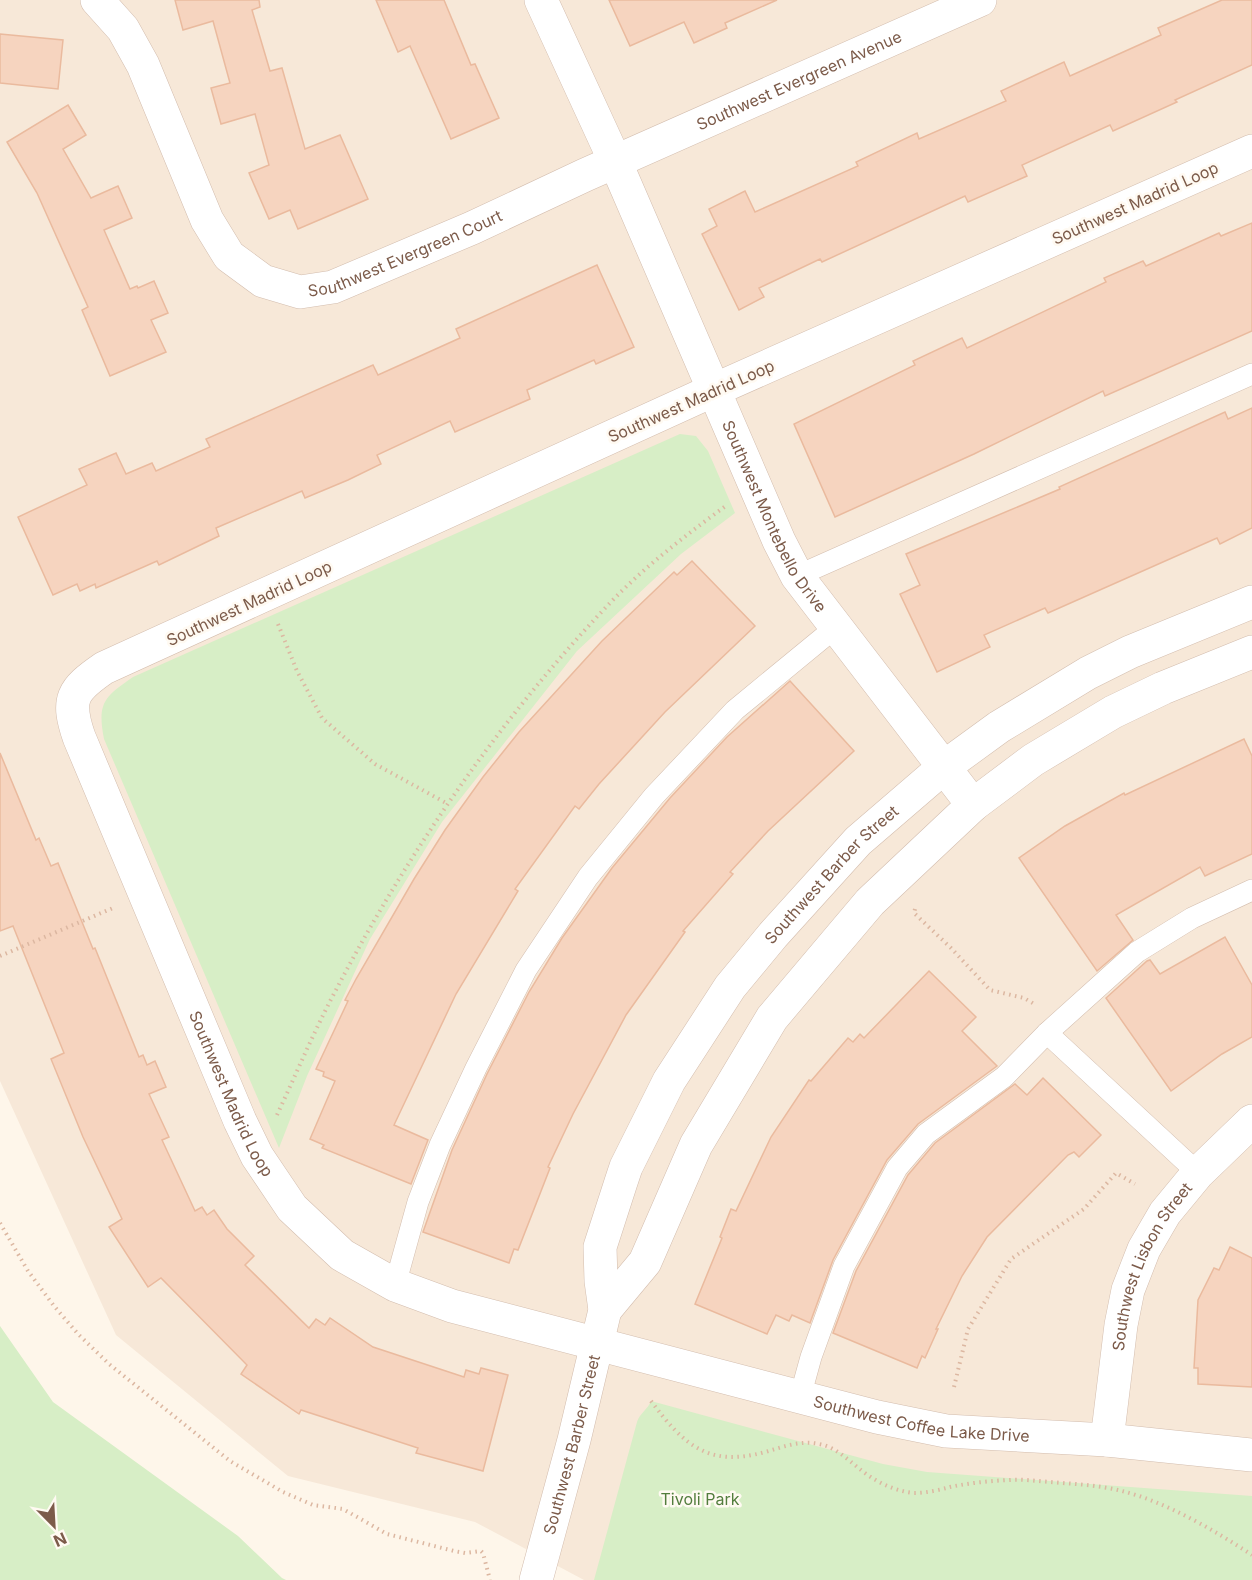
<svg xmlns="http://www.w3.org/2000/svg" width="1252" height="1580" font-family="Inter,sans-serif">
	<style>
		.residential { fill: #f7e8d8 }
		.green { fill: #d7eec6 }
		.building { fill: #f6d4bf; stroke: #eaba9e; stroke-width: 1.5 }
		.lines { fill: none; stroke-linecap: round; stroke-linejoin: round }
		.service-casing { stroke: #d3bdae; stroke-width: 22 }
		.minor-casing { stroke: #d3bdae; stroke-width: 34 }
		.tertiary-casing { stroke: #d3bdae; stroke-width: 34 }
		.path { stroke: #dcb7a1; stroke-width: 4; stroke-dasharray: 1.5 4.5; stroke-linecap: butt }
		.service { stroke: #fff; stroke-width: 21 }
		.minor { stroke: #fff; stroke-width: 33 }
		.tertiary { stroke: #fff; stroke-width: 33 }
		.labels { text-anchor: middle; stroke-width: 5; stroke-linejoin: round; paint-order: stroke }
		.street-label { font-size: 16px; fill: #7c5b4a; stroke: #fffaf2 }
		.park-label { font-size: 16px; fill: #527d3d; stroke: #fffaf2 }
	</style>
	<rect width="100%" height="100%" fill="#fef6ea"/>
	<path class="residential" d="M0,0H1252V1580H584L475,1522L288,1476L116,1335L0,1081Z"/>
	<g class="green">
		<path d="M680,434L696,436L708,451L735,513L681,554L577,651L442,822L370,939L307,1076L279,1148L104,739C97,703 104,697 133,677Z"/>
		<path d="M0,1326L53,1402L238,1536L282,1578L286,1580H0Z"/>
		<path d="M651,1401L883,1464L927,1472L1252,1496V1580H594L637,1422C640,1413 648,1409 651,1401Z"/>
	</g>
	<g class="building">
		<path d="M175,0H259L260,7L252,10L270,71L282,68L305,149L340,135L368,199L298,229L290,210L269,219L249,173L269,165L255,114L221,124L211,88L230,83L213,21L183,30Z"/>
		<path d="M376,0H444L471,65L475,64L499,118L451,139L410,46L398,52Z"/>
		<path d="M609,0H777L725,23L727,28L694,43L684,22L630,46Z"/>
		<path d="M1222,0H1252V65L1175,100L1177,102L1113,131L1110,125L1022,165L1027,176L968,202L965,196L822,262L820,259L759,288L764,297L739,310L702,234L717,226L709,209L745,191L755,212L858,166L856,162L917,133L919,139L1006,101L1001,91L1064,62L1070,76L1161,35L1158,28Z"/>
		<path d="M0,34L63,40L58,89L0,83Z"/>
		<path d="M68,105L86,135L63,149L91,198L118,186L132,218L104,230L130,289L137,286L138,288L154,281L168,313L151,320L166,352L110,376L82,310L88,307L37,193L7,142Z"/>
		<path d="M1252,223V331L1105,396L1103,391L974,454L835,517L794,424L915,365L913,361L962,338L967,348L1106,282L1104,278L1143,261L1146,266L1219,233L1221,236Z"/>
		<path d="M597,265L634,347L596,364L594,360L527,390L530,399L455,432L450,421L377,455L381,464L348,480L305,498L302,491L216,528L219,536L159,565L157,561L96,588L95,584L80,591L77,584L53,595L18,517L87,485L79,469L116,453L126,474L152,463L156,471L210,447L206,439L373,365L378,375L460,338L456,329Z"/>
		<path d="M1252,408V528L1220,544L1217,538L1048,613L1045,608L984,635L990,647L937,672L900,594L920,585L906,554L1060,489L1059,487L1225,412L1228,419Z"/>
		<path d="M692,561L755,626L665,712L599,784L579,809L575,806L515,889L518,891L456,994L394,1125L428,1140L411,1184L322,1148L324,1145L310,1139L335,1081L323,1076L324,1072L316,1069L348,1001L345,1000L356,979L414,879L445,830L483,777L519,732L602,641L674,572L677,575Z"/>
		<path d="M790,681L854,751L768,831L730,872L733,874L683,931L685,932L626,1015L573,1114L548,1167L550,1168L518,1250L514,1249L509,1263L423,1232L452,1150L487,1074L529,992L562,938L612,868L670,798L727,737Z"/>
		<path d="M1244,739L1252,756V854L1205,876L1200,867L1116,915L1133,940L1097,971L1019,858L1065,826L1124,793L1125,795Z"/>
		<path d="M0,753L36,840L39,838L51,866L58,863L93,949L95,948L139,1057L143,1055L147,1065L155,1061L166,1087L149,1094L169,1137L162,1140L195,1211L202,1207L207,1215L214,1210L227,1229L254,1256L245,1265L309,1328L316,1319L325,1325L330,1318L373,1347L464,1377L466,1370L479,1374L481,1368L508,1375L483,1471L416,1453L418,1448L301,1410L299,1414L241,1374L247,1365L161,1278L148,1287L109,1227L122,1219L83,1137L51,1059L64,1053L13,926L0,931Z"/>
		<path d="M1225,937L1252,985V1037L1222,1054L1171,1091L1106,998L1147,961L1150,960L1160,974Z"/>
		<path d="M929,971L976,1017L962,1031L997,1066L918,1124L887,1160L833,1260L810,1323L792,1315L789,1321L776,1315L767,1334L695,1304L722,1238L720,1237L731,1209L736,1211L771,1137L809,1080L811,1081L848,1038L853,1042L860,1034L864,1038Z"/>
		<path d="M1043,1078L1101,1135L1079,1157L1074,1152L1068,1155L987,1237L962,1276L936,1329H938L925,1358L922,1356L917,1368L833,1333L856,1271L908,1175L935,1143L1015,1084L1027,1095Z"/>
		<path d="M1230,1247L1252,1258V1387L1198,1384V1368H1194L1198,1300L1214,1268L1219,1270Z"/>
	</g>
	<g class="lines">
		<g class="service-casing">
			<g id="service">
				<path d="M797,576L1252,374"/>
				<path d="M1047,1033L1198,1173"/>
				<path d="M395,1285L418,1202L440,1145L476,1068L526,970L588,877L654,796L735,710L836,627"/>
				<path d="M800,1397L811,1357L844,1266L897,1168L926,1134L1004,1077L1047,1033L1137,952L1192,918L1252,890"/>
			</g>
		</g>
		<g class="minor-casing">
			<g id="minor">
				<path id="s1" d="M97,0L123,29L143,65L207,220L229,256L263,281L300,292L333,287L472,228L585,175L980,0"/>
				<path id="s2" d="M541,0L615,161L779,541L797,576L973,805"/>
				<path id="s3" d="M1252,151L714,390L104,668C72,690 66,699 79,737L240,1121L257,1156L292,1208L342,1255L395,1285L452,1306L877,1417L946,1431L1107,1440L1252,1455"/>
				<path id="s4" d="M1107,1440L1121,1325L1128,1290L1144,1249L1165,1213L1198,1173L1252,1121"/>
			</g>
		</g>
		<g class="tertiary-casing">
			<g id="tertiary">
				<path d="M605,1310L645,1262L696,1145L772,1018L870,902L973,805L1033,760L1113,712L1163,688L1252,652"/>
				<path id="s5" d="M536,1580L574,1440L605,1310L601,1281L600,1247L621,1182L626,1167L669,1081L730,987L773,935L858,841L944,767L999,727L1088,673L1130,652L1252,602"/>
			</g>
		</g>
		<g class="path">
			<path d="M278,624L297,671L322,718L375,764L448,804"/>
			<path d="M915,909L914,913L951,948L990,990L1024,998L1036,1005"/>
			<path d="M0,956L113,908"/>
			<path d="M277,1115C297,1072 315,1029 337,988C410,849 501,718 609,604C644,567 686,535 727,505"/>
			<path d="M0,1223L28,1271L54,1306L78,1334L109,1364L230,1461L283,1492L313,1505L343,1509L387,1534L454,1551L465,1553L481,1551L483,1553L490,1580"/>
			<path d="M954,1387L968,1329L1011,1259L1084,1209L1116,1173L1135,1184"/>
			<path d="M651,1401C683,1444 708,1468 765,1452C783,1447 800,1440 819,1444C836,1447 848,1460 861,1470C876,1482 894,1491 914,1493C926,1493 939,1490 950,1487C969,1483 989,1481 1009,1480C1022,1479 1036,1481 1050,1482C1074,1484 1099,1485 1122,1491C1166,1502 1214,1530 1252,1555"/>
		</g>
		<use href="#service" class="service"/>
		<use href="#minor" class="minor"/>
		<use href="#tertiary" class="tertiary"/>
	</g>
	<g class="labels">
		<g class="street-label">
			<text dy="6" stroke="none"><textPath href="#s1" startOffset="914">Southwest Evergreen Avenue</textPath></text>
			<text transform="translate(1135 203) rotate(-24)" y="6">Southwest Madrid Loop</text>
			<text dy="6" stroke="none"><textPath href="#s1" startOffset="483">Southwest Evergreen Court</textPath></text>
			<text transform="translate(691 401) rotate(-24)" y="6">Southwest Madrid Loop</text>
			<text dy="6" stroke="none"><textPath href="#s2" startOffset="567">Southwest Montebello Drive</textPath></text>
			<text transform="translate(249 603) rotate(-25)" y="6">Southwest Madrid Loop</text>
			<text dy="6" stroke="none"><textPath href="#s5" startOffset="786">Southwest Barber Street</textPath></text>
			<text dy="6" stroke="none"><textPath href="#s3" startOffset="1730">Southwest Madrid Loop</textPath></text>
			<text dy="6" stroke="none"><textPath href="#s4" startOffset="182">Southwest Lisbon Street</textPath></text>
			<text dy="6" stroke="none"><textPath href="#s3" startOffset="2534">Southwest Coffee Lake Drive</textPath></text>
			<text dy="6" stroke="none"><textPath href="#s5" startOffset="140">Southwest Barber Street</textPath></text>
		</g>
		<g class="park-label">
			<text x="700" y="1505">Tivoli Park</text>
		</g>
	</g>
	<g transform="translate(54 1526) rotate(156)" stroke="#fffaf2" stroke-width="4.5" paint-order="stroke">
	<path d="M0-4.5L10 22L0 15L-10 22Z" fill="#7c5b4a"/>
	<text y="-9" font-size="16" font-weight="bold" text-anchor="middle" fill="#7c5b4a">N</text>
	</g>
</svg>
